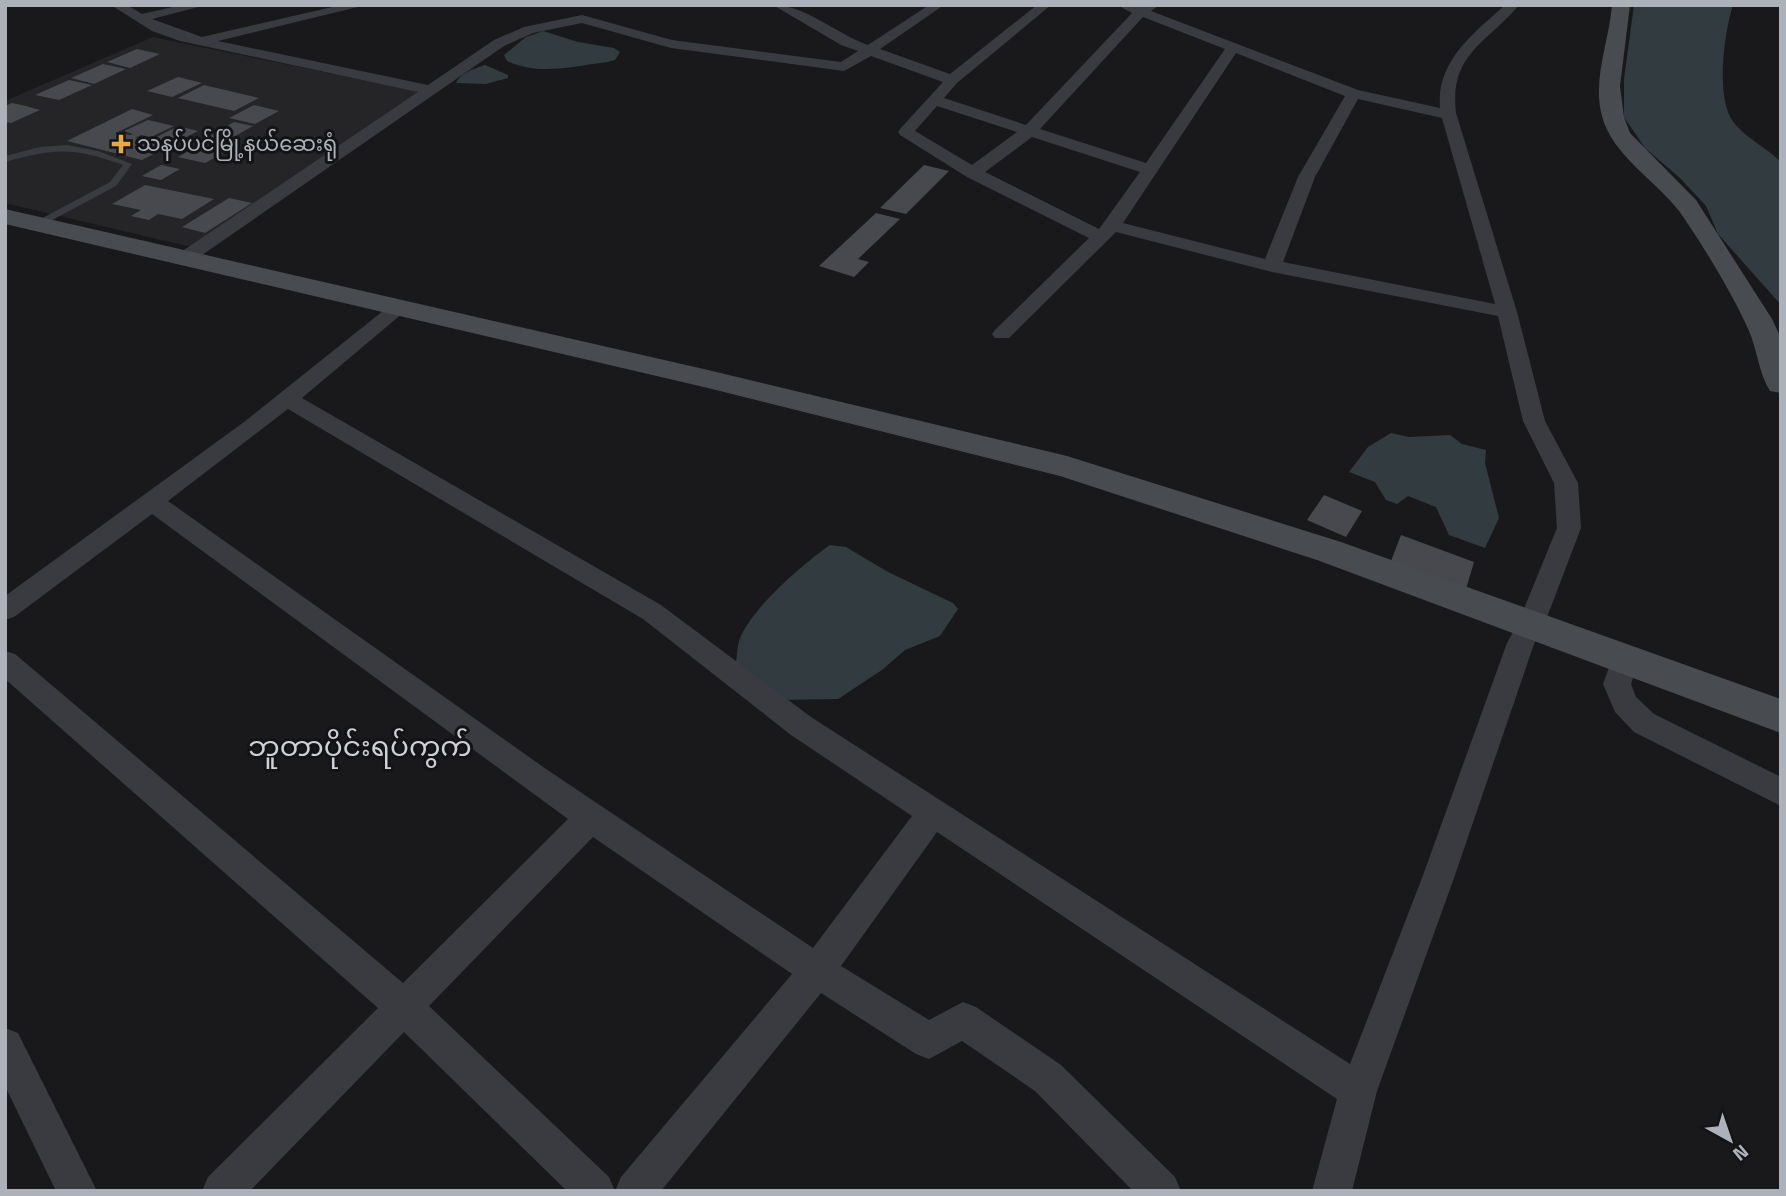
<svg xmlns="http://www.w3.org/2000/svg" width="1786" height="1196" font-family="'Titillium Web','Noto Sans Myanmar',sans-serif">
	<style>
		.built { fill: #252528 }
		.water { fill: #323b40 }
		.building { fill: #48494e }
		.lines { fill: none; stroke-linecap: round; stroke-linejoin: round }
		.lane { fill: #3a3b40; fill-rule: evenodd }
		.street { fill: #3a3b40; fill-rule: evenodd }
		.secondary { fill: #484b50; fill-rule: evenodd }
		.poi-dot { fill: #e8a845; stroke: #141416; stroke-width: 2.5 }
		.labels { text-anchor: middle; stroke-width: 6; stroke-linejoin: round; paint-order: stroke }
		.far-poi-label { font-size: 21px; fill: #acb1ba; stroke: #141416; text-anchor: start }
		.quarter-label { font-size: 28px; fill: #cdd0d6; stroke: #141416 }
	</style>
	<rect width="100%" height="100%" fill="#19191b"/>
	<path class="built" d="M153,37L421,92L191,247L5,203V101Z"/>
	<g class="water">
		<path d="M1634,5H1733C1724,33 1715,100 1734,123C1747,139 1767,148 1781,162V305L1718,234L1706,206L1680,178L1645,148L1624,117V79Z"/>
		<path d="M543,31L578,42L614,48L620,52L615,60L608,62C573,66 540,76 507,61L504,55L526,37Z"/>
		<path d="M485,65L508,75V78L486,84L456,83C460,73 475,68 485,65Z"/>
		<path d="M1391,433L1409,437L1450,435L1462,444L1486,450L1485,463L1499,518L1485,548L1449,535L1436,507L1408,496L1397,504L1386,500L1375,482L1349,472L1368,447Z"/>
		<path d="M830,545L846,547L888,572L953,603L958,609L940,636L905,650L882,670L838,699L779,700L736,663C737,656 737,648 739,641C749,610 804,563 830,545Z"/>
	</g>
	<g class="building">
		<path d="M137,49L160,54L130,68L107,62Z"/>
		<path d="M103,64L126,69L94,84L71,78Z"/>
		<path d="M178,77L202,83L172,97L147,91Z"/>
		<path d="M69,80L92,85L59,100L35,95Z"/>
		<path d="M204,85L259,98L234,111L178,98Z"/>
		<path d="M12,103L26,106L40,110L11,123L5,122V106Z"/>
		<path d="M254,105L279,111L255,124L229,118Z"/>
		<path d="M132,109L153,115L118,132L130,135L133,134L124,131L148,120L174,126L151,137L141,135L135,138L149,141L178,126L198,131L142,160L67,141Z"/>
		<path d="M234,122L253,126L218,146L199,142Z"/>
		<path d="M199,145L226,152L205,163L178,157Z"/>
		<path d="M161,165L180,169L161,180L142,176Z"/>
		<path d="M924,165L949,171L906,214L880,208Z"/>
		<path d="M145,185L214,199L182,219L158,214L149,220L131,216L141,210L112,204Z"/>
		<path d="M229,198L252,203L205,233L182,227Z"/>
		<path d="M876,213L900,219L858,259L869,262L854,277L819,266Z"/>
		<path d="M1324,495L1362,511L1346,537L1307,520Z"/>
		<path d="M1401,535L1474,562L1466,589L1391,561Z"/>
	</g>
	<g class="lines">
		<path class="lane" d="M67,145L98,151L132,164L116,186L41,226H35V222L110,182L123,165C74,147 55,148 5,162V156L40,147Z"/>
		<g class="street">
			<path d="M111,5H127L142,14L181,5H206L152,19L202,37L341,5H366L218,41L428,85L494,40L524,27L582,15L672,40L841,62L858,51L841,45L773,5C806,5 836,34 868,45L929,5H944L880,49L950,74L1037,5H1051L957,83L944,98L1026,125L1132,13L1117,5H1159L1151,11L1358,90L1440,108C1436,61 1473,34 1505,5H1519C1486,44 1449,54 1456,113L1517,312L1545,421L1578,483L1581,528L1544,625L1534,644L1454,878L1377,1091L1352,1191H1312L1337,1099L937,832L841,966L929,1020L963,1002L976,1007L1061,1065L1175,1177L1181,1191H1133L1035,1091L962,1041L929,1059L916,1054L821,993L661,1191H615L621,1177L792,974L593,837L429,1006L609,1177L615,1191H567L404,1032L250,1191H202L208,1177L378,1008L5,679V651L15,654L403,983L568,819L152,514L14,617L5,620V596L244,422L393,303H407L410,307L302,398L661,605L811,717L1350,1064L1422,878L1507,643L1518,623L1557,528L1554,483L1523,421L1498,316L1272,272L1116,232L1009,338H995L992,334L995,330L1089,238L967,177L900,135L898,132L900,129L943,82L871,56L844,71L671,48L582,23L533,33L504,46L192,262H178L176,258L178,254L418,92L180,41L152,31ZM1143,17L1225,49L1146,163L1040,129ZM1236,53L1345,96L1298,177L1265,259L1123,223ZM1358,99L1442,118L1495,304L1283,262L1315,177ZM937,106L1017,132L972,165L915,131ZM1032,137L1140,172L1099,229L985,172ZM288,409L643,619L791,735L912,816L813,948L546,769L168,501Z"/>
			<path d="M1625,648L1635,651L1639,659L1631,684L1636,697L1654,714L1781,777V806L1634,732L1615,712L1603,684L1615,651Z"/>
			<path d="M5,1028L18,1033L97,1191H56L5,1086Z"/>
		</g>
		<g class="secondary">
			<path d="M1612,5H1630L1620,86L1624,117L1630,133L1696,200L1772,319L1781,338V393L1770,391C1759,374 1757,349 1749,331C1734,296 1701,242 1679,211C1655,180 1612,155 1602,116C1592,80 1609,42 1612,5Z"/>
			<path d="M5,209L708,370L1067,456L1341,542L1781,699V733L1317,560L1060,476L708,388L5,224Z"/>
		</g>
	</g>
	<path class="poi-dot" d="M117.5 133.5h7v7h7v7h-7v7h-7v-7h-7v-7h7z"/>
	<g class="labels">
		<g class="far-poi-label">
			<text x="137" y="151">သနပ်ပင်မြို့နယ်ဆေးရုံ</text>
		</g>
		<g class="quarter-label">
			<text x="360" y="756">ဘူတာပိုင်းရပ်ကွက်</text>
		</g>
	</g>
	<rect width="1786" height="1196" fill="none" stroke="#acb1ba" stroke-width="14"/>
	<g transform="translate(1730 1140) rotate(140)" stroke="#141416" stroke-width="5" paint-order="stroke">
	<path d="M0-5L12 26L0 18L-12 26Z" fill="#acb1ba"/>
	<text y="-10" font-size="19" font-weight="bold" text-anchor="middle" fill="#acb1ba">N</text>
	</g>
</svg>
